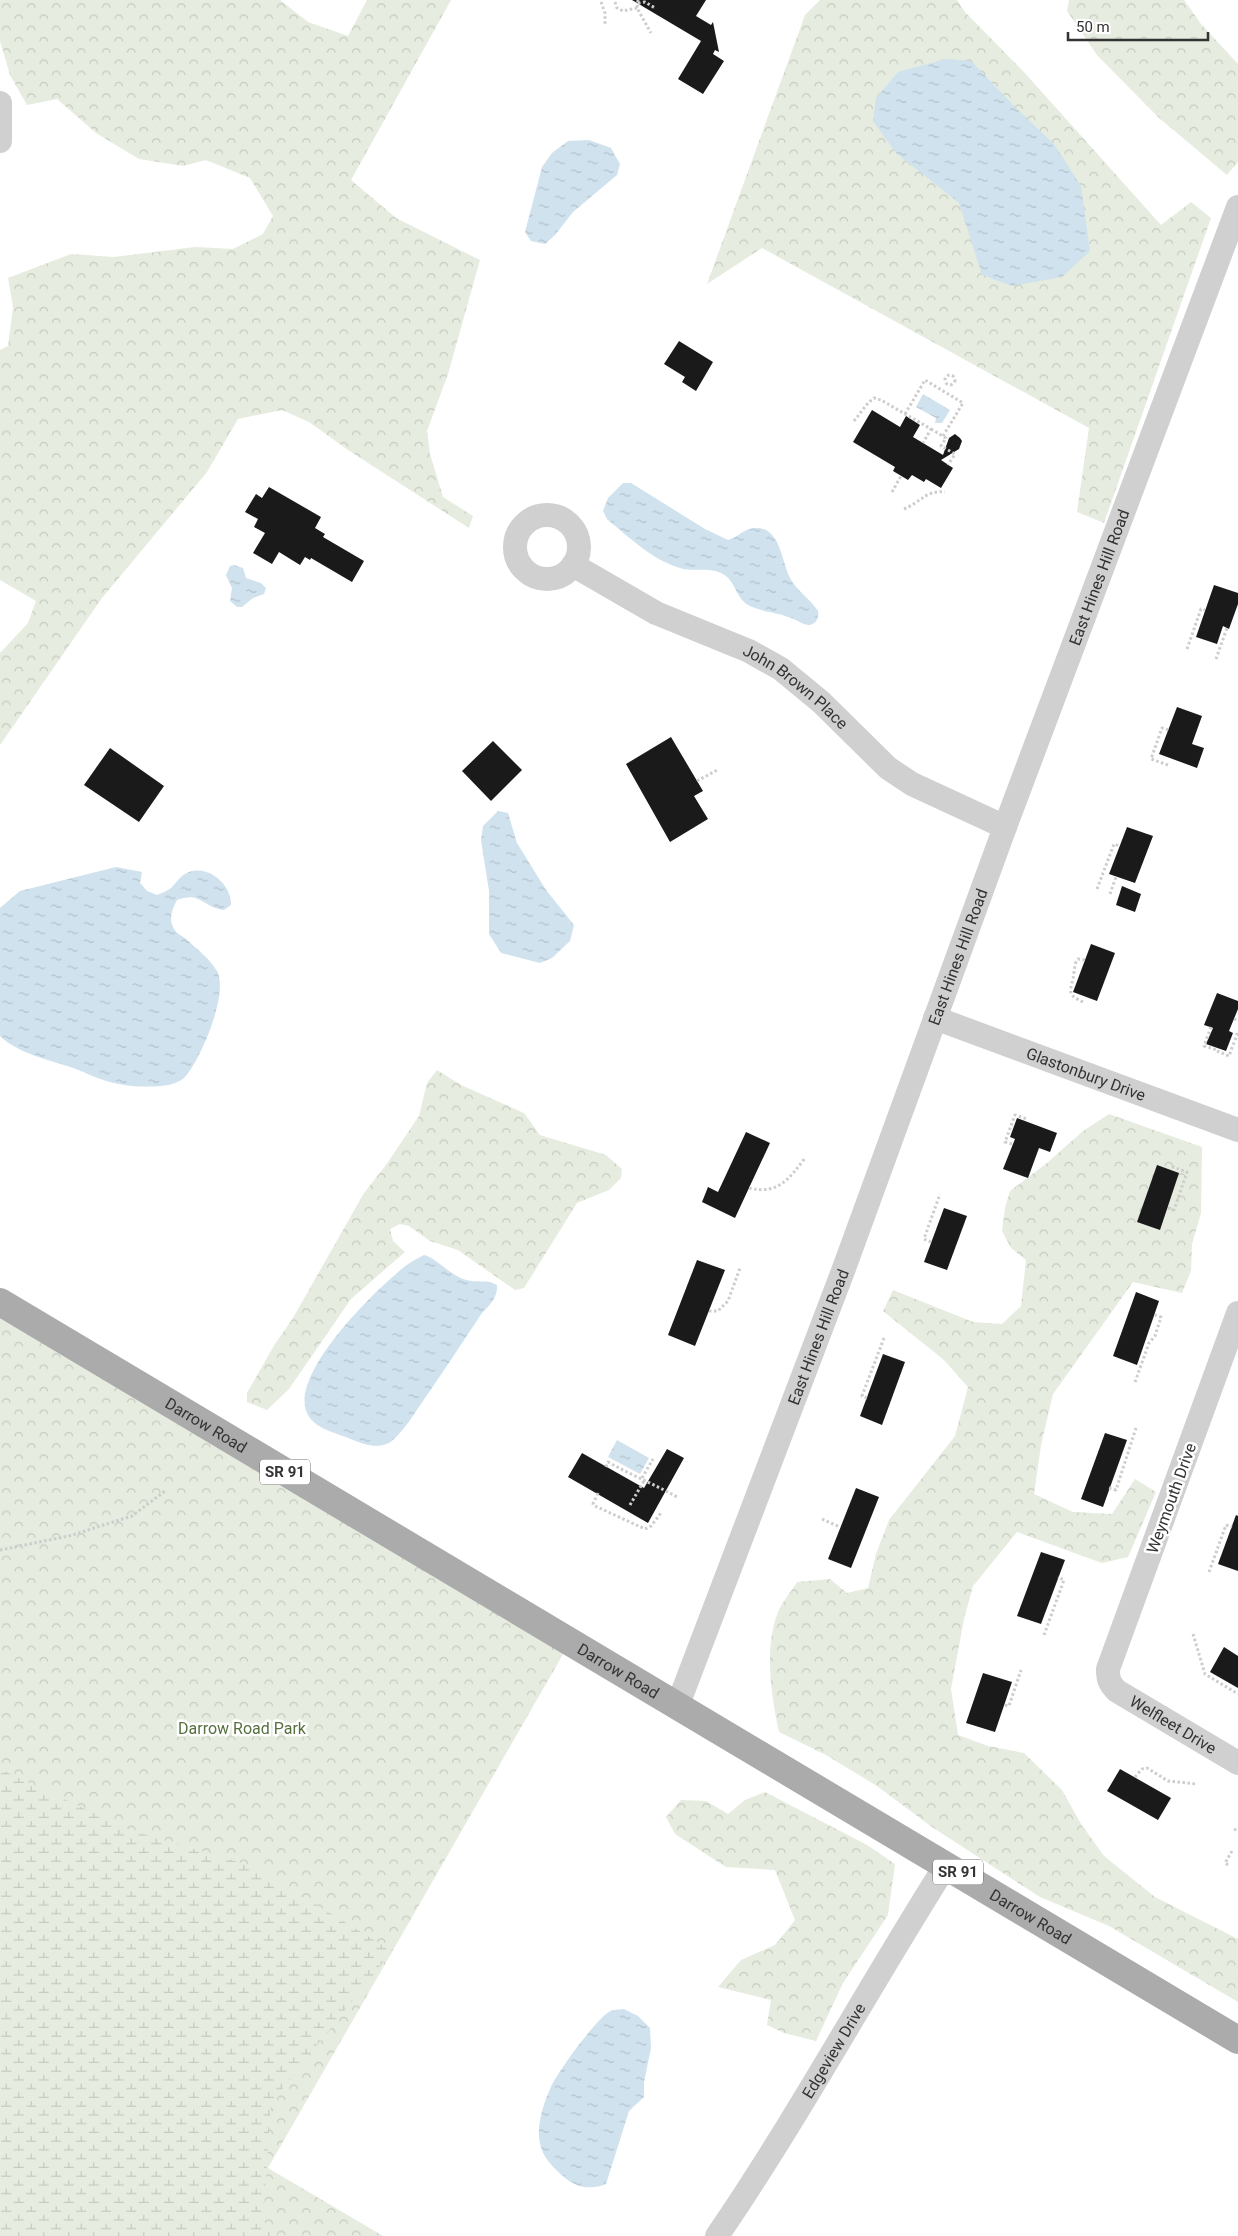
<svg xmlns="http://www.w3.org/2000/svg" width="1238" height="2236" font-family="Roboto,sans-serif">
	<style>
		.forest { fill: url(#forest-crowns) }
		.wetland { fill: url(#wetland-marsh) }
		.water { fill: url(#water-ripples) }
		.building { fill: #1a1a1a }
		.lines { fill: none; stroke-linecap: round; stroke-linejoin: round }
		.path { stroke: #cdcdcd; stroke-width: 3; stroke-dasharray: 2.5 2.5; stroke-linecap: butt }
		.minor { stroke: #d0d0d0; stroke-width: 24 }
		.major { stroke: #ababab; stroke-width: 28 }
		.labels { text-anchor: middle; stroke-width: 5; stroke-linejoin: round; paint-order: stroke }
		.shield { fill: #fff; stroke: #707070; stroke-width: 1 }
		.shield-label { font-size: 15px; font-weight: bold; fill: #333 }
		.street-label { font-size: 16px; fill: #333; stroke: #fff }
		.park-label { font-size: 16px; fill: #56703f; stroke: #fff }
	</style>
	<defs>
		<pattern id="forest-crowns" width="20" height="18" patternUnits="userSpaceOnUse" patternTransform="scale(1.25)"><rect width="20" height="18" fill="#e6ecdf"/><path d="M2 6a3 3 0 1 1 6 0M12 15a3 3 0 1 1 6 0" fill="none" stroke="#c6cbc0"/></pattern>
		<pattern id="wetland-marsh" width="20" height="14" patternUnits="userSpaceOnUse" patternTransform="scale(1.25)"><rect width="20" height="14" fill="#e6ecdf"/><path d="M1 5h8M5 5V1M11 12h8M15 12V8" fill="none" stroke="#c6cbc0"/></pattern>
		<pattern id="water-ripples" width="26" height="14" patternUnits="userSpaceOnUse" patternTransform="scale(1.25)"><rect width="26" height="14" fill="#cfe2ee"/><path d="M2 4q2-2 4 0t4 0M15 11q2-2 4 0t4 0" fill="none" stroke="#b2c2cd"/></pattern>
	</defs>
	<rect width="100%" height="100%" fill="#fff"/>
	<g class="forest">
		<path d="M0,0H280L308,22L348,36L367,0H451L351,180L396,218L480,260L448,374L427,431L430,454L443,497L473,516L469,528L348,450L309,422L282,410L238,419L207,472L102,598L0,745V653L28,623L36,601L0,580V350L8,346L13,307L8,278L71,254L114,257L195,247L233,249L263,234L273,216L250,178L206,160L183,166L139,159L96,133L57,99L27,105L10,75L0,41Z"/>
		<path d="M820,0H957L965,12L1023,71L1161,225L1191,202L1211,218L1104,523L1077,512L1089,428L762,248L707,284L805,15Z"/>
		<path d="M1069,0H1184L1201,24L1238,64V162L1227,175L1158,117L1097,55L1067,11Z"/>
		<path d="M437,1070L461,1085L524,1113L540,1135L606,1155L622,1169L621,1178L609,1190L577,1203L524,1288L515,1290L458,1250L430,1241L409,1226L400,1224L390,1229L393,1241L405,1252L351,1299L289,1389L267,1410L247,1402V1393L275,1344L293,1318L364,1193L386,1165L419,1116L427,1083Z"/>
		<path d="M1109,1114L1202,1147L1201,1213L1192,1244L1191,1271L1182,1293L1133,1282L1053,1394L1041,1445L1034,1494L1073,1512L1112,1514L1135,1479L1156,1492L1128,1557L1102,1563L1017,1532L973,1586L964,1619L951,1689L958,1735L988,1746L1024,1753L1062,1790L1081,1824L1104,1856L1155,1897L1238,1939V2002L1109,1926L1040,1897L932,1827L877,1786L826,1755L779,1732C771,1695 764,1647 778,1612C782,1602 791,1592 797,1582L830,1579L847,1593L868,1588L876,1554L889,1520L955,1436L968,1387L944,1360L883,1311L893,1290L973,1322L1002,1324L1021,1306L1026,1260L1011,1248L1002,1231L1005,1208L1010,1191L1047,1163L1083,1131Z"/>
		<path d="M0,1302L570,1642L268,2168L383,2236H0Z"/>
		<path d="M765,1792L867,1845L895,1864L888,1915L843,1983L816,2041L784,2033L767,2025L771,2000L718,1987L741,1960L775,1945L795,1920L775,1870L726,1867L675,1834L666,1817L681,1800L706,1801L728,1814L745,1800Z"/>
	</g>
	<path class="wetland" d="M0,1769L130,1830L255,1867L392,1951L271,2103L263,2220L275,2236H0Z"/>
	<g class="water">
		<path d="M946,59L971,61L1016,108L1054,144L1081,186L1090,251L1062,277L1012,286L982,275L959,203L896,153L873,121L876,98L898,72Z"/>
		<path d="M589,140L611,148L620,164L617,175L573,212L555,235L545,244L531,241L525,232L542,167L552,153L568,141Z"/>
		<path d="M923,394L950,410L942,423H935L936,418L916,407Z"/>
		<path d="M623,483H631L705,529L728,540C736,538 741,532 749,529C779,521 781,558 789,576C796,591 810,598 818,611C819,617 817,624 809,625C803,625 797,620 791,618C778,612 761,612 748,605C735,597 736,580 721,573C708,567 693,572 680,568C652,560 629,537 607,519L603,511L608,498Z"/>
		<path d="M234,565L243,568L246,578L261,583L266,588L264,594L253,598L242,607H237L230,601L232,588L226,575L230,566Z"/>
		<path d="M498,811L508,813L517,843L546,890L574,925L570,941L552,958L540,963L501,953L489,934V891L481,840L483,826Z"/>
		<path d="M116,867L142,872L140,883L147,891L157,895C162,893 167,891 171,888C176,884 179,877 185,874C206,862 232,884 231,905L224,910C202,907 201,891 177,900C172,909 168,919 174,929C176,933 182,936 186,939C197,949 209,958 217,971C229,993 201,1059 185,1077C181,1082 167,1086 161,1086C135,1088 113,1085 90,1075C62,1061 23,1058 0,1036V908L20,891Z"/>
		<path d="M424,1255C437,1258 449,1275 466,1280C477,1283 487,1279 497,1285C498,1297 490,1305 482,1313C462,1343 443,1372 423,1401C414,1414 404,1430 393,1440C381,1450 365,1445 353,1440C340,1434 319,1430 310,1418C282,1382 370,1296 396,1274C404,1266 414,1260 424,1255Z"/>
		<path d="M617,1440L649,1458L640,1474L608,1457Z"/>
		<path d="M624,2009L638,2016L650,2028L651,2048L644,2082V2097L629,2111L606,2184C592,2190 576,2188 564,2177C555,2169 544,2159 541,2147C535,2129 543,2104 551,2087C557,2073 596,2019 609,2012C613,2009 618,2010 624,2009Z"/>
	</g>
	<g class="building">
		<path d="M632,0H706L696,16L711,25L713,22L719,52L715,50L713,54L724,61L703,94L678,79L701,41Z"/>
		<path d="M679,341L713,362L696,391L682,382L685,377L664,364Z"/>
		<path d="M872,410L900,427L906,416L920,425L913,437L943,455L949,438L955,434L960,438L962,441L959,449L941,460L953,468L941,488L926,479L924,482L912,475L908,480L893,471L895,467L853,442Z"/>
		<path d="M269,487L321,517L315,528L325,534L323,537L364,561L352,582L311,558L310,560L305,557L300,565L279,552L272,564L253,553L265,533L254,527L258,519L245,512L256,494L262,498Z"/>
		<path d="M1214,585L1238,593V604L1229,629L1223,626L1217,644L1196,637Z"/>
		<path d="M1177,707L1202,716L1192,744L1204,748L1197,768L1159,754Z"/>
		<path d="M671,737L703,791L694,796L708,819L670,842L626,764Z"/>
		<path d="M493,741L522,770L491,801L462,771Z"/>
		<path d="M110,748L164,786L139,822L84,785Z"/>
		<path d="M1127,827L1153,836L1135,883L1109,874Z"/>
		<path d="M1122,886L1141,894L1135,912L1116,905Z"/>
		<path d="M1091,944L1115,953L1097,1001L1073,992Z"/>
		<path d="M1217,993L1238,1001V1009L1229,1031L1233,1033L1226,1051L1206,1044L1213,1028L1204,1025Z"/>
		<path d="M1017,1118L1057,1133L1050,1152L1039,1148L1028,1178L1003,1169L1015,1139L1010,1137Z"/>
		<path d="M746,1132L770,1143L735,1218L702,1202L708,1187L718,1192Z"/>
		<path d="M1157,1165L1179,1173L1160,1230L1137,1222Z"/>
		<path d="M944,1208L967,1216L947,1270L924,1262Z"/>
		<path d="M697,1260L725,1270L695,1346L668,1335Z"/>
		<path d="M1136,1292L1159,1301L1137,1365L1113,1356Z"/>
		<path d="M883,1354L905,1362L882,1425L860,1416Z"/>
		<path d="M1105,1433L1127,1440L1103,1507L1081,1499Z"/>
		<path d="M667,1449L684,1458L648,1523L568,1477L582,1453L644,1488Z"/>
		<path d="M856,1488L879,1497L851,1568L828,1559Z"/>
		<path d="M1236,1515L1238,1516V1571L1218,1564Z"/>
		<path d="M1041,1552L1065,1560L1041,1624L1017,1616Z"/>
		<path d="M1224,1647L1238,1656V1688L1210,1672Z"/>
		<path d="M983,1673L1012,1682L995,1732L966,1723Z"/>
		<path d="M1120,1769L1171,1798L1158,1820L1107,1791Z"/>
	</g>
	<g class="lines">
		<g class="path">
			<path d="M638,0L637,8L651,33"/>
			<path d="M601,2L605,13V26"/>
			<path d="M615,2L617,8L623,11L637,8"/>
			<path d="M638,3L645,2L655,8"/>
			<circle cx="950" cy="380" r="5"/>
			<path d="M905,414L925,380L963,403L943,436"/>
			<path d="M854,421L868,403L874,398L881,400L931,429L923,443"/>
			<path d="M931,429L946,438L941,446L955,454L948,465"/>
			<path d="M892,492L901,476"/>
			<path d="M904,509C921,502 926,490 945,492"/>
			<path d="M1187,649L1201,609L1205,610"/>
			<path d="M1216,659L1227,628"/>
			<path d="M1168,765L1151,759L1162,728L1169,730"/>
			<path d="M697,781L719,769"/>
			<path d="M1097,889L1114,844L1120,846"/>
			<path d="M1110,894L1116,877"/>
			<path d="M1083,1002C1069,995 1069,994 1073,979C1074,974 1074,968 1076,962L1078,959L1085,960"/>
			<path d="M1234,1019L1238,1020"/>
			<path d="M1211,1027L1204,1046L1217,1050"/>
			<path d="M1217,1051L1229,1056L1238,1032"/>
			<path d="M1012,1144L1005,1142L1015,1115L1027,1119"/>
			<path d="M749,1188C778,1195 789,1179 805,1158"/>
			<path d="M1168,1208L1174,1210L1187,1172L1170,1166"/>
			<path d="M931,1242L924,1239L940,1194"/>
			<path d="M709,1311H718L728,1301L740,1268"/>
			<path d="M1135,1382L1149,1343L1155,1336L1161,1317L1155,1315"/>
			<path d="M867,1398L862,1396L884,1338"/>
			<path d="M606,1467L608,1462C631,1475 654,1484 677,1497"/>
			<path d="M642,1478L653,1459"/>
			<path d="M1109,1488L1116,1490L1136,1428"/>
			<path d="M598,1493L593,1504L595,1506L645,1529L651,1526L661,1513"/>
			<path d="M630,1505L645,1479"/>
			<path d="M822,1519L840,1527"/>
			<path d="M0,1550L69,1536L132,1516L165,1491"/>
			<path d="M1209,1572L1226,1525L1232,1527"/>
			<path d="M1193,1634L1205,1674L1238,1694"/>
			<path d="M1044,1635L1064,1580L1058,1577"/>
			<path d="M1005,1705L1009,1706L1021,1670"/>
			<path d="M1135,1777L1142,1769L1147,1768L1168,1781L1196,1784"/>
			<path d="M1234,1829L1238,1831"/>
			<path d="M1228,1865L1225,1863L1232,1851"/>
		</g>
		<g class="minor">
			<path d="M0,103V141"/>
			<circle cx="547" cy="547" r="32"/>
			<path id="s1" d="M573,565L656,613L749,651L781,669L821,702L888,768L912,784L1005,827"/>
			<path id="s2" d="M935,1018L1238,1130"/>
			<path id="s3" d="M1238,1313L1108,1669C1108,1679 1109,1683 1117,1691L1238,1763"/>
			<path id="s4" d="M677,1707L843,1271L1005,827L1238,207"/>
			<path id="s5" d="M717,2236C799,2116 868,1988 946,1865"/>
		</g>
		<path class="major" id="s6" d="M0,1302L1238,2040"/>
	</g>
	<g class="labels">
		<g class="shield">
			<rect x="260" y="1459.5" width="50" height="25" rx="4"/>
			<rect x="933" y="1859.5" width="50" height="25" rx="4"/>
		</g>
		<g class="shield-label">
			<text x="285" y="1477">SR 91</text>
			<text x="958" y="1877">SR 91</text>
		</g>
		<g class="street-label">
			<text dy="6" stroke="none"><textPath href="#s4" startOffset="1206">East Hines Hill Road</textPath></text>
			<text dy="6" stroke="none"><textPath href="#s1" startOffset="255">John Brown Place</textPath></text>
			<text dy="6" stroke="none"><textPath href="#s4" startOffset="801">East Hines Hill Road</textPath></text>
			<text dy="6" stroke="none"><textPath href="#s2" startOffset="161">Glastonbury Drive</textPath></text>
			<text dy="6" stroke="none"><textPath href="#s4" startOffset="396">East Hines Hill Road</textPath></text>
			<text dy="6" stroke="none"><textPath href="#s6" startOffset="240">Darrow Road</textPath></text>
			<text transform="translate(1171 1498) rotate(-70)" y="6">Weymouth Drive</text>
			<text dy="6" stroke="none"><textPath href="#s6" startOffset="720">Darrow Road</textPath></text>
			<text dy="6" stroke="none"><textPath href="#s3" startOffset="469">Welfleet Drive</textPath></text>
			<text dy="6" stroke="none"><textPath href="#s6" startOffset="1200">Darrow Road</textPath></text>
			<text dy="6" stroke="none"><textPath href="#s5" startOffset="219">Edgeview Drive</textPath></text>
		</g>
		<g class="park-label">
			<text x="242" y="1734">Darrow Road Park</text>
		</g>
	</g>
	<path d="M1068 32v8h140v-8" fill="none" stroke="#333333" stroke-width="2.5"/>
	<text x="1076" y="32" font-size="15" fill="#333333" stroke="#ffffff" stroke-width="4" paint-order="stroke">50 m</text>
</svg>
